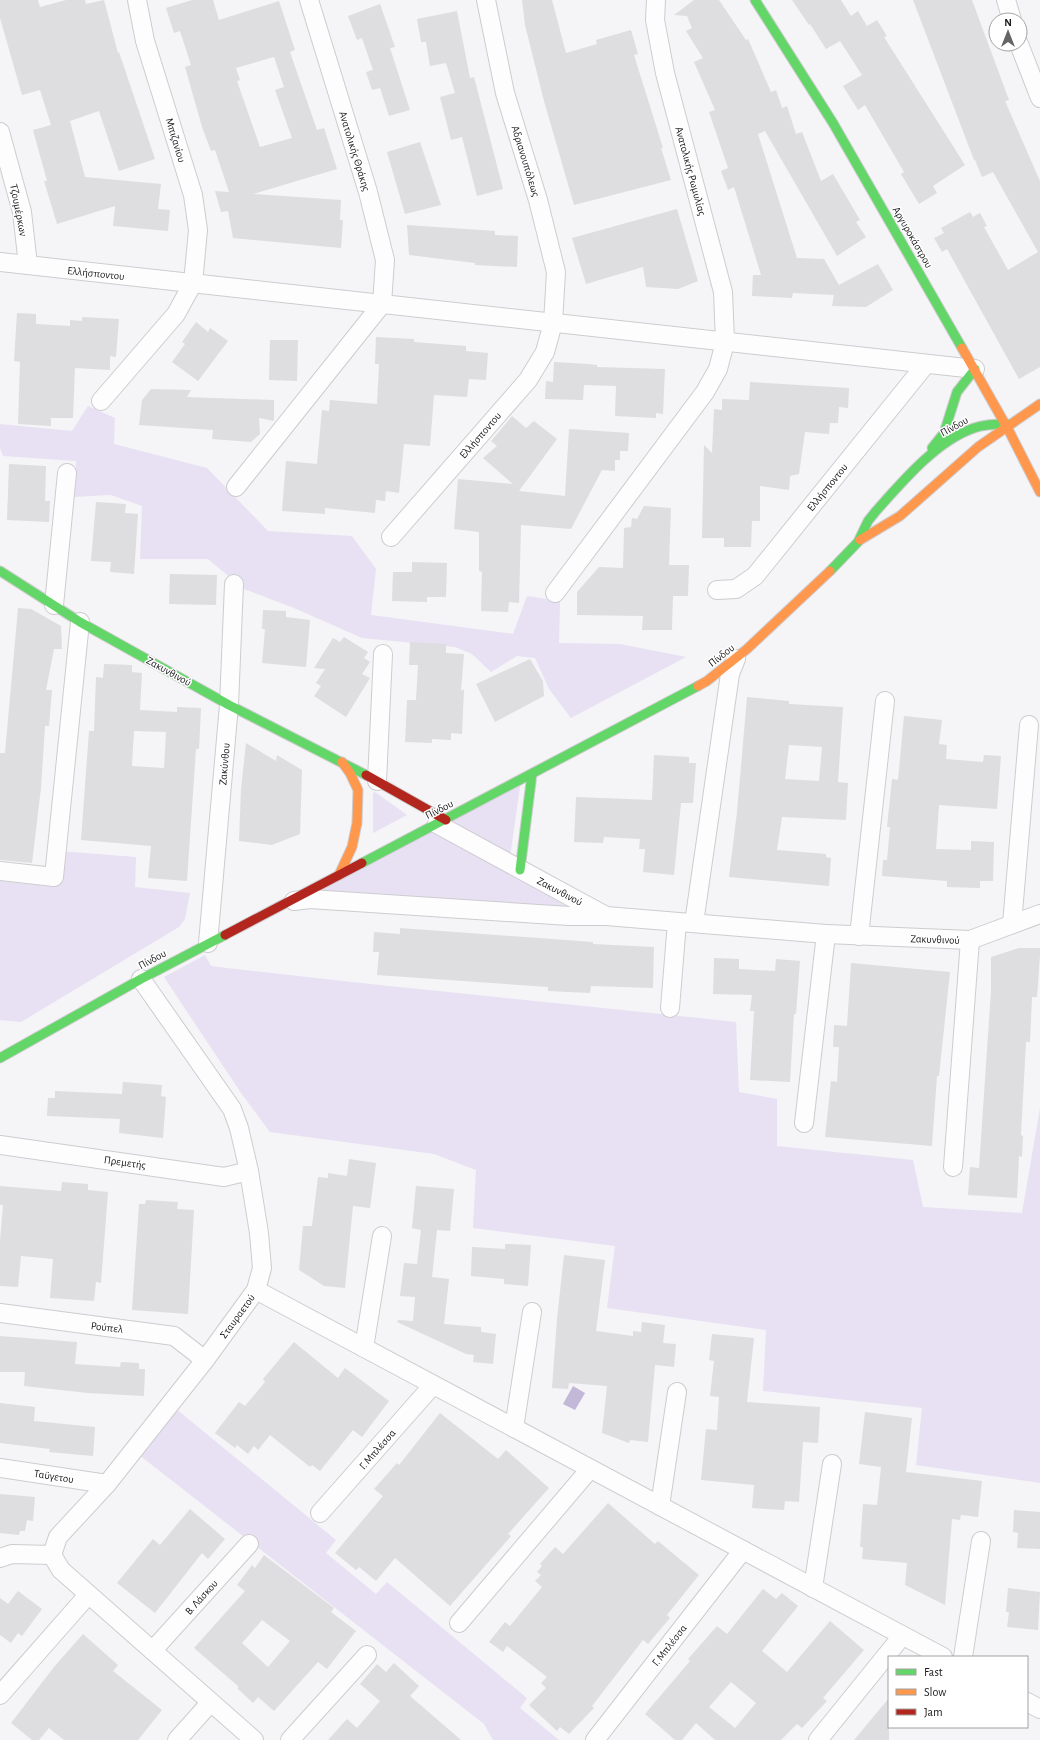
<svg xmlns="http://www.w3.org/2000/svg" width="1040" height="1740" font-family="'Alegreya Sans',sans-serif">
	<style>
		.green { fill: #e7e1f3 }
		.water { fill: #c3b8d8 }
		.building { fill: #dedddf; fill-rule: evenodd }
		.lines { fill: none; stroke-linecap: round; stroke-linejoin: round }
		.street-casing { stroke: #cdcccf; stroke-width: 20 }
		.fast-casing { stroke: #cdcccf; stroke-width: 11 }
		.slow-casing { stroke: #cdcccf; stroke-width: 11 }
		.jam-casing { stroke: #cdcccf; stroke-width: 11 }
		.street { stroke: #fefdfe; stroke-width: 18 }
		.fast { stroke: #63d668; stroke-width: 9 }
		.slow { stroke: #ff974d; stroke-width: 9 }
		.jam { stroke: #b3261e; stroke-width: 9 }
		.labels { text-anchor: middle; stroke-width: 3; stroke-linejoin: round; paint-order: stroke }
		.street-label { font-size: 11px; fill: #171718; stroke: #fff }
	</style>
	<rect width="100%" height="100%" fill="#f5f4f7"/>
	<g class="green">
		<path d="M88,406L115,418L114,444L207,468L268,531L352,536L376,569L371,615L513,634L527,596L560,601L559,643L620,644L686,657L571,718L549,689L535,658L517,656L491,672L472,654L455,647L362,638L294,608L244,589L208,559H140L142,506L111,495L74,497L76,461L3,456L0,448V424L72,431Z"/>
		<path d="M521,780L510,857L448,819Z"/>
		<path d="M375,792L407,815L373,833V793Z"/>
		<path d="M435,825L576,912L317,891Z"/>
		<path d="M59,851L136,857L135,887L190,893L185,919L179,927L21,1022L0,1020V881L55,887Z"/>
		<path d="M205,955L211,966C386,987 561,1003 736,1022L739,1092L777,1099V1146L913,1160L923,1207L1022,1213L1040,1108V1483L916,1465L922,1408L763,1391L766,1330L607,1308L615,1246L473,1228L476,1170L434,1154L270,1132L241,1093L164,977Z"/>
		<path d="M170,1404L336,1540L326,1553L376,1594L387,1582L527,1698L520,1708L559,1740H493L484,1724L134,1451Z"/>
	</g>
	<path class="water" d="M573,1386L585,1393L575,1410L563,1404Z"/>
	<g class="building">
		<path d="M0,0H38L40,7L66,0H85L86,4L104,0L118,53L119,52L155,159L119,171L99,111L70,121L85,177L161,184L158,209L170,210L168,231L113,226L115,206L57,224L44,181H47L33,130L51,125L40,90L22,95L0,18Z"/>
		<path d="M192,0H213L219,20L279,1L295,50L290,52L317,130L324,128L337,169L253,194L341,200L340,220H343L341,248L233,238L228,211L221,212L215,191L229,192L215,150L211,151L202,127L185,67L191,65L180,31L174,33L166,8ZM274,57L284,87L275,90L292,138L260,147L237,81L240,80L236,68Z"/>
		<path d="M522,0H552L566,53L597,44L596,40L631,30L638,54L634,55L663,148H661L671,180L574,205L544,101L525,25Z"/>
		<path d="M694,0H719L746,40L748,39L771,92L776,90L782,108L787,106L796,134L802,132L821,181L833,174L860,220L856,222L866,237L837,256L765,131L758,134L797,258L824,259L839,285L878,264L893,290L866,307L832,306L834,295L793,293L792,298L752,296L753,275H761L734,187L728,190L721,171L728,168L709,112L715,110L694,62L703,58L686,31L692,28L687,16L674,15Z"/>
		<path d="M792,0H841L851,16L858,11L867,26L877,20L887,36L884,37L965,165L933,186L937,193L919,204L901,174L904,172L865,105L858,110L843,86L862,75L840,41L826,49L810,24L809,25Z"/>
		<path d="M913,0H972L1009,100L1005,101L1040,181V367L1019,379L947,249L942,252L934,238L944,233L941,228L970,212L973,217L980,213L987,226L984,227L1008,270L1038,252L993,172L982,177L975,160H974Z"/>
		<path d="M380,4L395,47L390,48L410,110L389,116L380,88L372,90L366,72L373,70L362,38L357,40L348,16Z"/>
		<path d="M457,11L470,78L474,77L503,189L477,196L462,137L451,140L440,97L455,93L446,63L430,66L426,42H421L417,19Z"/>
		<path d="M420,142L441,205L405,214L387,152Z"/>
		<path d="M677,209L698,281L678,289L646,287L643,267L586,284L572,238Z"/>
		<path d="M407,225L495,231V235L518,236L517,267L475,265V263L409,255Z"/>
		<path d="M17,313L36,314V324L70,326V320L82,321V317L119,319L116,357L110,356V370L75,368L73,418H51V426L18,424L20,362L14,361Z"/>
		<path d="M196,322L208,332L210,328L228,341L198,381L172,362L185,344L182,342Z"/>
		<path d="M376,337L414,339V342L466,346V351L488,353L486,380L469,379L467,397L434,395L430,446L404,444L399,493L386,491L385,501L376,500L375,513L325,508V514L282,511L286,461L317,464L322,410L329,411L330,400L377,404L379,364H375Z"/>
		<path d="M270,340H298L297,381L269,380Z"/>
		<path d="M554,362L589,364L597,365V367L665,369L663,414L656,413V418L615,416L616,386L584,385L583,400L545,399L546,381L553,382Z"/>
		<path d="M750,382L849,388L848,408L839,407L838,423H830L829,434L805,432L799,474L790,476L789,490L760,486V521H752L751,547H724V538H702L704,445L712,453L714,409L722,410V399L749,400Z"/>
		<path d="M151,389L191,390L187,397L274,400V421L259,418L260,434L251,442L212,439L213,430L139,425L142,400Z"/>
		<path d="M512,416L526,428L534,421L557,439L519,491L565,496L569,429L629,433L628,451H620V460H615V471L602,470L571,529L521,525L519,603L509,602L508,612L481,611L482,572L479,571V532L454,529L458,479L513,484L483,458L497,446L491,441Z"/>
		<path d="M9,464L46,466L45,501H50L49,522L7,520Z"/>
		<path d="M96,502L126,504L125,513L138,514L134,574L110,572L111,562L91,561Z"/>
		<path d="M644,506L671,508L669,565H689L688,596H673L672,630H642L643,616L577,615V592L599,567L623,568L624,528L631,527L632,518L637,519Z"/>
		<path d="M412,562L447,563L446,597H427V602L392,601L393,572H412Z"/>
		<path d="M170,574L217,575L216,605L169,604Z"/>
		<path d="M18,608L31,609L61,626L62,649H54L46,690H52L49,726H45L41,788L32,863L0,860V753H5Z"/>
		<path d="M263,610L286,611V617L310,620L306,667L262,663L265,629H262Z"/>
		<path d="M344,637L368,652L364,658L370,662L362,674L370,678L346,717L314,696L321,686L316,683L325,669L314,668L333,638L340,642Z"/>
		<path d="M410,642L446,644V653L464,654L461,691L464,689L462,734L451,733V740L432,739V743L405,742L407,700H416L418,665H409Z"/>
		<path d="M530,659L543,681L544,696L495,722L476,684Z"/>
		<path d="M104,664L132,665V672L142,673L140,710L177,712V707L201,708L199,749H196L187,881L148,878L151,846L81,840L89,731H94L96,677L103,678ZM134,731L166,732L164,768L132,766Z"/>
		<path d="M747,697L789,701V704L843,707L838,782L848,783L846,820L782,817L777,850L826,854V857L831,858L829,886L729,877L737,812ZM789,745L822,747L819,781L785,779Z"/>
		<path d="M904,716L942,720L939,744L947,745L946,759L983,762L984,755L1001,756L997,809L939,805L936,849L971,850V841L994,842L993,881H980V888L947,887V881L882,876L883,860H887L890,827H887L892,779L898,780Z"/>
		<path d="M246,743L276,761L277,755L302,770L300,834L272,845L239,841L241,789Z"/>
		<path d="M654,755L689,757V763H696L693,803H681L674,875L643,872L645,849H639L640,839L604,837L603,843L574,842L576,797L652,800Z"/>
		<path d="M400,928L593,942V944L654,947L653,988L591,986L590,993L548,991V987L377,975L379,952H373L374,932L400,934Z"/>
		<path d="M1019,948H1040V955L1037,997H1032L1030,1042H1026L1021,1135L1023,1136L1022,1157L1019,1156L1017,1198L968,1195L970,1167L979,1168L991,991V957Z"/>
		<path d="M714,958L739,959V969L775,971L776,959L800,961L796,1014H794L790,1082L750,1080L754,1011H750L752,995L713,994Z"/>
		<path d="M851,963L950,972L939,1076H937L932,1146L825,1137L831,1081L837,1082L839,1047H833L834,1025L847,1026Z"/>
		<path d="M123,1082L162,1085L161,1096L166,1097L163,1138L119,1133L120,1119L47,1116L48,1098H55V1091L122,1094Z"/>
		<path d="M349,1159L376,1163L370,1208L353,1206L345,1288L324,1286L299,1270L303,1226H312L318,1177L328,1178V1173L347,1176Z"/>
		<path d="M62,1182L88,1184V1190L108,1192L101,1283L96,1282L94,1301L50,1298L53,1259L21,1256L18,1287L0,1286V1241L3,1205H0V1186L61,1191Z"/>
		<path d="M416,1186L454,1189L450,1231L437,1230L432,1277L449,1279L444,1324L481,1327V1332L496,1334L493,1364L473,1362L474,1355L466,1354L397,1322L398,1320L413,1321L415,1297L400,1296L404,1263L417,1264L421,1230L412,1228Z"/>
		<path d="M146,1200L178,1202L177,1209L194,1210L188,1314L132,1310L139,1204H145Z"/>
		<path d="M505,1244L531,1245L528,1286L504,1284V1279L471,1276L472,1247L505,1249Z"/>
		<path d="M564,1255L605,1260L596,1331L633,1336V1331L641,1332L642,1322L665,1325L663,1343L676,1344L674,1367L655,1365L648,1442L630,1440L629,1443L602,1433L607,1386L569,1383L568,1389L552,1388L557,1319Z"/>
		<path d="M712,1334L754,1338L747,1402L820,1407L818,1443L803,1442L799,1502L785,1501L784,1510L752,1508L754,1485L701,1480L706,1429L717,1430L719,1397L710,1396L714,1361L709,1360Z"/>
		<path d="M0,1336L77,1342L75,1364L120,1367L121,1362L139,1363V1369H145L144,1396L88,1393L24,1386L25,1372H0Z"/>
		<path d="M294,1342L338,1378L345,1368L389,1401L362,1437L353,1430L320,1471L312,1465L310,1467L270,1435L258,1450L254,1446L248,1454L237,1445L235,1448L215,1433L239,1402L245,1406L265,1382L263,1379Z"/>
		<path d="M0,1403L35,1407L34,1421L95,1427L93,1456L49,1452L50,1449L0,1443Z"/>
		<path d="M865,1412L912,1418L906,1472L982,1481L978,1517L961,1515L960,1520L952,1519L945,1605L905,1585L907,1563L862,1559L863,1547H860L863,1504L877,1505L881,1467L859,1464Z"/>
		<path d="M440,1413L498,1459L506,1450L549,1488L508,1534L511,1536L450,1606L395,1558L376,1581L359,1567L356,1570L335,1553L383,1496L374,1489L397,1463L399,1465Z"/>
		<path d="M0,1494L35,1497L33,1521L27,1520L25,1531H20L19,1535L0,1533Z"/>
		<path d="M608,1503L655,1544L658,1541L699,1575L667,1615L670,1618L648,1644L643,1640L592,1706L594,1708L569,1734L560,1727L557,1731L529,1705L546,1688L541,1683L547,1677L507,1646L503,1652L489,1642L505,1622L510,1626L542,1587L535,1581L541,1575L537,1572L542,1566L540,1564L555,1547L563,1554Z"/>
		<path d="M190,1509L225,1539L208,1559L202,1553L155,1613L117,1583L153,1539L160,1545Z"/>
		<path d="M1014,1510L1040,1512V1549L1017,1548L1018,1533L1013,1532Z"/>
		<path d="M264,1555L334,1608L331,1612L356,1631L327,1669L318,1662L274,1711L258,1697L253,1703L237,1688L239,1687L194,1648L245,1591L237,1585L252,1565L255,1568ZM262,1620L290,1641L268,1667L242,1643Z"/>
		<path d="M1008,1588L1040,1592L1038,1630L1007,1627L1009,1612H1006Z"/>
		<path d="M763,1589L776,1599L782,1593L798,1606L762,1651L787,1672L830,1621L864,1650L823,1698L827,1701L802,1728L797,1724L781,1740H715L696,1723L682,1740H675L645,1714L690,1661L688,1659L717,1626L727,1634ZM731,1682L756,1703L735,1728L709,1707Z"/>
		<path d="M18,1591L42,1609L22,1636L18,1633L11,1643L0,1635V1598L8,1604Z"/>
		<path d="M83,1634L118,1665L113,1671L162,1710L138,1740H64L49,1728L39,1740H32L11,1723L54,1667Z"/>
		<path d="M394,1663L419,1686L410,1696L461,1740H328L347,1719L357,1728L380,1701L360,1684L377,1664L386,1672Z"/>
		<path d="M889,1698V1740H854Z"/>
	</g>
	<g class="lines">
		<g class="street-casing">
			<g id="street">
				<path d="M1006,0L1012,20"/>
				<path d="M1019,44L1040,98"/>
				<path d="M0,132L22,212L28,265"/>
				<path d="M0,262L975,369"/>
				<path d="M101,401L176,314L193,283L198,230L193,195L145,41L137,0"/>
				<path d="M236,487L382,304L385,260L368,192L309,0"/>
				<path d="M391,537L528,380L545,352L553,323L556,272L538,200L505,93L486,0"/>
				<path d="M717,590L736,589L755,576L926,364"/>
				<path d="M555,593L705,392L718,369L725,342L723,292L665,73L655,20L656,0"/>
				<path d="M54,605L67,473"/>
				<path d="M377,781L383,654"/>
				<path d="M437,824L606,916L826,934L970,940L1040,914"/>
				<path d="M0,871L54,877L80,622"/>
				<path d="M294,901L310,899L569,916H603"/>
				<path d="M694,923L730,674L736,659"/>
				<path d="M1012,924L1029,725"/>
				<path d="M859,936L885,701"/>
				<path d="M208,943L229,705L234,584"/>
				<path d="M670,1008L677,922"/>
				<path d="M804,1123L826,934"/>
				<path d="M0,1145L224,1177L249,1171"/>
				<path d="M953,1167L970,940"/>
				<path d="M256,1290L943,1657"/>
				<path d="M0,1313L174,1336L205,1360"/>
				<path d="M364,1348L382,1236"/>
				<path d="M514,1428L532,1312"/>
				<path d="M0,1468L107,1484"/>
				<path d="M660,1506L677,1392"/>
				<path d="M320,1513L433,1385"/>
				<path d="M52,1555L58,1537L107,1484L205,1360L256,1290L262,1268L259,1233L249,1171L239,1128L232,1109L141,979"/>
				<path d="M52,1555L61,1570L254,1740"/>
				<path d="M0,1558L12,1554L52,1555"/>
				<path d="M813,1588L832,1464"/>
				<path d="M459,1623L590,1469"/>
				<path d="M153,1650L249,1544"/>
				<path d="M963,1657L981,1541"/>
				<path d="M0,1695L88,1595"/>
				<path d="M1027,1702L1040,1709"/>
				<path d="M177,1740L210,1703"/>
				<path d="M290,1740L367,1655"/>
				<path d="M595,1740L743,1550"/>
				<path d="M818,1740L902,1636"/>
			</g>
		</g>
		<g class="fast-casing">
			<g id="fast">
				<path d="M755,0L833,123L962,348"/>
				<path d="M932,448L944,433L957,392L975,369"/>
				<path d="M0,571L80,622L229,705L366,775"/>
				<path d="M830,571L858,542L868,521L876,511C902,482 936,441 974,428C985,424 996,424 1007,424"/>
				<path d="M362,863L698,686"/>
				<path d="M520,870L532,774"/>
				<path d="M0,1058L141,979L225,935"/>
			</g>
		</g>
		<g class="slow-casing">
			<g id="slow">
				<path d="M962,348L1009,431L1040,492"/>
				<path d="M860,540L900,516L978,447L1040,404"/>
				<path d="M698,686L707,681L747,649L830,571"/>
				<path d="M339,875L352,847L357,823L358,790L350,773L342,762"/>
			</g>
		</g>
		<g class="jam-casing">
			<g id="jam">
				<path d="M366,775L446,820"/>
				<path d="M225,935L362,863"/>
			</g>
		</g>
		<use href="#street" class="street"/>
		<use href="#fast" class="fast"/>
		<use href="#slow" class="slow"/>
		<use href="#jam" class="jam"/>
	</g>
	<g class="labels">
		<g class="street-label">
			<text transform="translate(176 140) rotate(73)" y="4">Μπιζανίου</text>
			<text transform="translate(355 151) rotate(73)" y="4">Ανατολικής Θράκης</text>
			<text transform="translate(526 161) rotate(73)" y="4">Αδριανουπόλεως</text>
			<text transform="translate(691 171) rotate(75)" y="4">Ανατολικής Ρωμυλίας</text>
			<text transform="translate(19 210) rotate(79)" y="4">Τζουμέρκων</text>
			<text transform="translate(913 237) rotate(60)" y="4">Αργυροκάστρου</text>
			<text transform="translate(96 273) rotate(6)" y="4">Ελλήσποντου</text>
			<text transform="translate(954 426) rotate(-29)" y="4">Πίνδου</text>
			<text transform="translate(480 435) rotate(-49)" y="4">Ελλήσποντου</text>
			<text transform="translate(827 487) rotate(-51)" y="4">Ελλήσποντου</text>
			<text transform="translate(721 655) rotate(-38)" y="4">Πίνδου</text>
			<text transform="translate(169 671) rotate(29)" y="4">Ζακυνθινού</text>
			<text transform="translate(224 764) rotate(-85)" y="4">Ζακύνθου</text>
			<text transform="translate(439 809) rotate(-27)" y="4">Πίνδου</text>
			<text transform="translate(560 891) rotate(28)" y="4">Ζακυνθινού</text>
			<text transform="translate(935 939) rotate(2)" y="4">Ζακυνθινού</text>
			<text transform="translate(152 959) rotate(-28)" y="4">Πίνδου</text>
			<text transform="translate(125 1162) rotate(8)" y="4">Πρεμετής</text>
			<text transform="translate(237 1316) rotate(-54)" y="4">Σταυραετού</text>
			<text transform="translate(107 1327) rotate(7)" y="4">Ρούπελ</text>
			<text transform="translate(377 1449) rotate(-49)" y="4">Γ. Μπλέσσα</text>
			<text transform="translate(54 1476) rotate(9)" y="4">Ταϋγετου</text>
			<text transform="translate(201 1597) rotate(-48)" y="4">Β. Λάσκου</text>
			<text transform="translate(669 1645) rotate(-52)" y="4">Γ. Μπλέσσα</text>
		</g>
	</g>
	<rect x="888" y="1656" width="140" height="72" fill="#ffffff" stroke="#a2a2a3"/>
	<rect x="896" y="1669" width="20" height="6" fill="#63d668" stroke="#a2a2a3"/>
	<text x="924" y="1676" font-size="12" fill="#171718">Fast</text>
	<rect x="896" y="1689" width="20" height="6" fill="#ff974d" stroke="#a2a2a3"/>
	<text x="924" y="1696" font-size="12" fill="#171718">Slow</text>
	<rect x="896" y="1709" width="20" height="6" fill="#b3261e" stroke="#a2a2a3"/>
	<text x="924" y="1716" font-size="12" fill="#171718">Jam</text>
	<g transform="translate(1008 32)"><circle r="19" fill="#ffffff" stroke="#a2a2a3"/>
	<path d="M0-3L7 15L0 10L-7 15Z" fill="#656466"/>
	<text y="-6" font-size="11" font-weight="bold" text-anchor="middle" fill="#171718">N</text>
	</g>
</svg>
